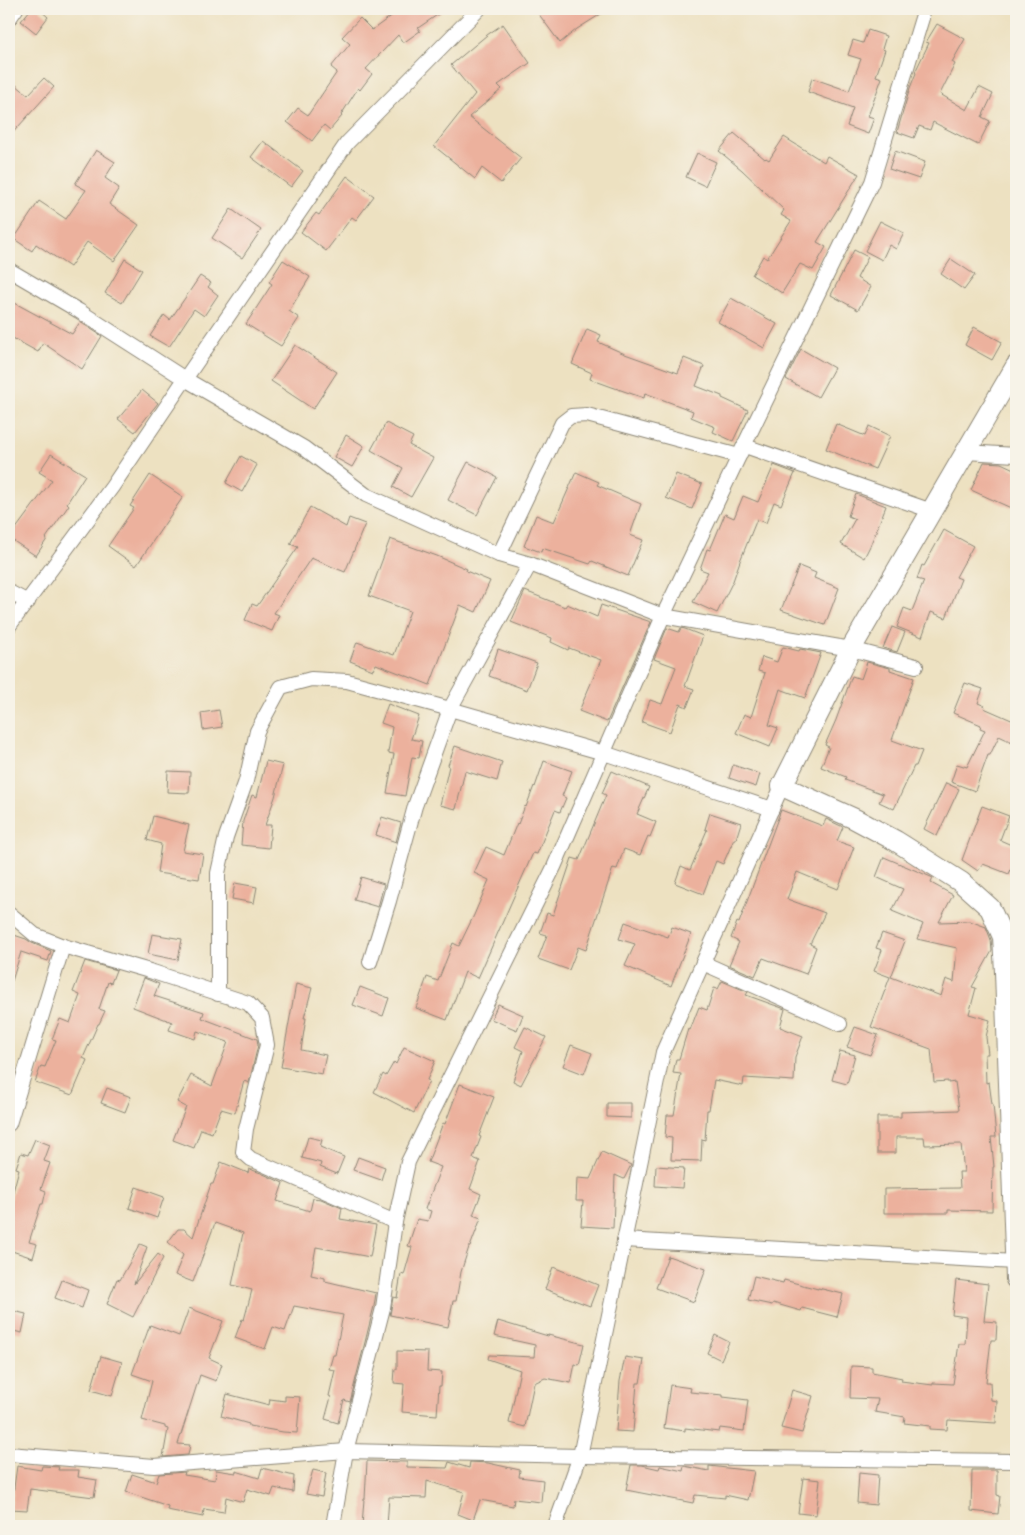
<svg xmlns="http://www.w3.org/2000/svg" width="1025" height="1535" font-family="'Sorts Mill Goudy',serif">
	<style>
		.building { fill: #ecb19d }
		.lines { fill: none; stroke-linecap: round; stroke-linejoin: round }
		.street-casing { stroke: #8c8676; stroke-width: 16 }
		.secondary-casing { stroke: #8c8676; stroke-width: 22 }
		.street { stroke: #fff; stroke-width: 14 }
		.secondary { stroke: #fff; stroke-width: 20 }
	</style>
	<rect width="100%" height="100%" fill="#f7f3e8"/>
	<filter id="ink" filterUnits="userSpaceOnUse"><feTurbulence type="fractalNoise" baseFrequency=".02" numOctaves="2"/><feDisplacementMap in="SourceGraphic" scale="10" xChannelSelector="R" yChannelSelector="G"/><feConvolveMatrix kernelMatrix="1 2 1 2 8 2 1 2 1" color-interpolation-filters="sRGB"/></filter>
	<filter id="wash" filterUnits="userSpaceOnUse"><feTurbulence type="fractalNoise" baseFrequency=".0096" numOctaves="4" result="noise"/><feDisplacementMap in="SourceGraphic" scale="20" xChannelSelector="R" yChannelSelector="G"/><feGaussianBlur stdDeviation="1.12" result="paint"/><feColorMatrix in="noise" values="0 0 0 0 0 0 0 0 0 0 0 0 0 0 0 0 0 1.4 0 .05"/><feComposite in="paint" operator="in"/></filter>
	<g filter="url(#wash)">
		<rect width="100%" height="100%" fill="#ede1c1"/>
		<g id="blocks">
			<g class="building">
				<path d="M31,9H39L48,17L36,33L21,21Z"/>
				<path d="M401,9H446L418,28L420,31L403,43L398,35L366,69L372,74L360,90L358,88L341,115L342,116L330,130L324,125L312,141L287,122L298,108L308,115L337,72L331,67L350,44L342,37L360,18L372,30Z"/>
				<path d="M535,9H609L577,29L560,43Z"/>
				<path d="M503,24L530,63L498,85L502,89L469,117L521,158L501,183L482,168L475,179L434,146L475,94L451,65L487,35Z"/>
				<path d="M937,24L965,39L952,62L955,64L940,94L967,110L979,87L993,94L982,117L990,121L978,145L933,122L930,130L919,126L914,138L897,132L910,88L916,73L915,72L929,43L926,42Z"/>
				<path d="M868,30L886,36L882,49L885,50L876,76L882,78L868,116L874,118L868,134L847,126L853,108L808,92L812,78L849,91L861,59L848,55L853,40L863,43Z"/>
				<path d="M44,78L54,87L9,137V79L28,95Z"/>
				<path d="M734,133L765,159L766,158L769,160L784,137L824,162L827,156L859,174L817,242L826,247L813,270L800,264L782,293L752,275L763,256L767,259L791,221L781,215L784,210L742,170L719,151Z"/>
				<path d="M263,141L303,171L291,187L251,157Z"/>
				<path d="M96,150L115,162L105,178L119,188L109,204L139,225L114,261L87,242L70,267L36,244L32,251L14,239L39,201L66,219L86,190L75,184Z"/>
				<path d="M895,151L925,162L919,179L889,169Z"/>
				<path d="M697,153L716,162L705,186L686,177Z"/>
				<path d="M347,176L374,196L356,220L352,217L326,251L301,232L316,213L319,215Z"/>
				<path d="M231,209L261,230L242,258L212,238Z"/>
				<path d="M880,221L904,233L896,249L889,245L882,260L865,251Z"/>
				<path d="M854,250L868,257L857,278L871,287L858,310L831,295Z"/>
				<path d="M125,259L142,270L122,303L105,293Z"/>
				<path d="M951,259L975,275L964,290L941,274Z"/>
				<path d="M283,260L310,277L289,311L299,318L281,346L246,324L272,284L269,282Z"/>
				<path d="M200,276L211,283L208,287L218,295L204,316L194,309L169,347L150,336L164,315L170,320Z"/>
				<path d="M731,298L777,324L764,348L718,322Z"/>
				<path d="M13,302L72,334L80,322L102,336L82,369L43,343L38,352L9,336V310Z"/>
				<path d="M974,327L1002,342L992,360L965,345Z"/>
				<path d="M587,329L601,335L598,342L625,354L678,373L684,358L704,366L696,386L722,396V398L748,410L733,441L713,432L715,427L691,417L693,411L645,393L644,398L612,387L590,379L592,373L572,364Z"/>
				<path d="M295,345L337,372L313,409L271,381Z"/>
				<path d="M801,349L834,368L818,397L786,379Z"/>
				<path d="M142,390L158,403L135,432L118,419Z"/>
				<path d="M386,423L413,437L409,445L433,458L411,497L393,487L403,468L371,450Z"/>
				<path d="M836,424L865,436L869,426L890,436L875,469L826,449Z"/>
				<path d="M346,435L364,446L352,467L334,457Z"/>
				<path d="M51,454L85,475L67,503L69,505L46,538L47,539L36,556L9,538L52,480L39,472Z"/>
				<path d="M241,456L257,465L242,492L226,483Z"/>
				<path d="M468,462L497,477L477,515L448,500Z"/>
				<path d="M984,462L1001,463L1016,470V496L1011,508L971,490Z"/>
				<path d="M774,465L795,473L781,505L774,502L766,523L757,519L740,561L733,581L717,613L693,602L708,572L700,569L707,549L710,550L725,514L734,518L743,496L758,502Z"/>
				<path d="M576,472L599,482L597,485L641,504L630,535L643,540L628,576L592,561L590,564L542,548L541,552L524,546L536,515L554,522Z"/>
				<path d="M676,474L702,484L692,509L666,498Z"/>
				<path d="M150,475L183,497L136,566L108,546L134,508L130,506Z"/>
				<path d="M856,494L886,506L870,546L864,558L841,544L855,519L848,516Z"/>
				<path d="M310,507L346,527L349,518L365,524L345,572L311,558L274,613L279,615L272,631L245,620L252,604L257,606L298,547L290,544Z"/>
				<path d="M944,530L973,546L956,577L961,579L946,618L931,612L922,637L897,627L904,608L912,611L924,581L917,579L922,565L924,566Z"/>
				<path d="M390,539L437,556L467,569L466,571L490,581L476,612L460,605L430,685L376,664L373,670L350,661L357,642L394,655L410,611L369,596Z"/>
				<path d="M799,566L816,573L814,578L839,588L825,625L781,610Z"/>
				<path d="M525,591L565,607L567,604L597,617L601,605L651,622L607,722L579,711L601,660L569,648L568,650L551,642L552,638L511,622Z"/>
				<path d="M892,627L905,632L897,652L883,648Z"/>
				<path d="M667,628L679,632L681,628L685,629L703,636L685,686L694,689L687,707L680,704L670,732L642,722L650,700L662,704L676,667L654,659Z"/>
				<path d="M783,647L799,651L800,649L821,653L805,698L780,689L769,725L778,728L770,747L736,733L744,714L751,717L765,673L758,671L762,657L777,662Z"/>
				<path d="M498,649L537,663L527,690L489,676Z"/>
				<path d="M867,662L890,668V670L914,678L892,740L922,751L916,766H914L894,809L879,802L883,794L845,780L846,777L821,767L829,747L825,745L836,720L852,676L861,679Z"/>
				<path d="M965,683L983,689L978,703L985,706L984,708L1016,722V744L999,736L990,755H988L975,791L951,782L957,764L967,767L985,730L980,728L981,725L953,713Z"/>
				<path d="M388,704L419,716L411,739L422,741L419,758L412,757L405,796L387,793L394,754L388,753L392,727L381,723Z"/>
				<path d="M219,710L222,727L203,730L201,713Z"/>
				<path d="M455,746L502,762L497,781L465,771L456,809L440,805L449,766L448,765Z"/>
				<path d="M266,761L283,765L275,797L265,825H271L269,848L241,845L243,821L252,795L257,797Z"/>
				<path d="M544,761L572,771L562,796L566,798L560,812L555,810L537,854L533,853L478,978L465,972L447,1020L416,1008L427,977L438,981L453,943L459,946L474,915L489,880L474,873L486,847L504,855L517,823L518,824L525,806L526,807L534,786L535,787Z"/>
				<path d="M733,765L760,774L756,787L729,778Z"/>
				<path d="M168,771L190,772L189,793L167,792Z"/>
				<path d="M612,771L649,787L637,814L656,822L650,837L648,836L640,855L624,849L617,869L613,868L586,950L578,947L569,970L538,959L547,935L540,933L547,913L553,915L572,858L579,860L606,795L602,793Z"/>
				<path d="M946,783L959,789L937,836L924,829Z"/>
				<path d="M982,806L1009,816L1000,840L1016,847V857L1009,874L983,864L978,871L962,860Z"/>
				<path d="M781,810L823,826L826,819L843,827L837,841L854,847L838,889L797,872L787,899L825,913L810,944L816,947L806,974L763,958L755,976L729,965L739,942L731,938L737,922L739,923Z"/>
				<path d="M710,813L741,823L736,839H734L723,864L716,861L703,894L675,883L681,866L690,870L707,830L705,829Z"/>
				<path d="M153,816L189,825L183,851L203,854L199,879L157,873L161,844L147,840Z"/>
				<path d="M382,817L401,823L396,842L376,835Z"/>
				<path d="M884,857L931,877L933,878L931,883L953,895L939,922L970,921L986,927L991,940L992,951L972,987L976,988L969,1014L990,1020L986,1037L988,1054H985L986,1083L989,1082L992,1104H993L996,1137H991L994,1167H993L992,1211L948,1210V1213H884V1189L960,1188L959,1172H964L961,1144L925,1145L924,1137H896V1153H877V1117H901V1112L959,1110L955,1082L948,1083V1081L934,1082L931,1049L871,1027L890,977L874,971L882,950L876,948L882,933L905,941L891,977L941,996L946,979L954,982L957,948L917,939L923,924L892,911L903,889L876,877Z"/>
				<path d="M361,877L384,884L378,907L354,900Z"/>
				<path d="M235,883L257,887L254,903L232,899Z"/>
				<path d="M625,922L668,937L672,927L691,934L671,986L625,966L635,944L619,939Z"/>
				<path d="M11,934L26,939L32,943L51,951L48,961L21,952L12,981L9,980V943Z"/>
				<path d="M152,934L182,939L178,960L148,954Z"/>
				<path d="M85,961L116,970L111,983L108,982L99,1009L105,1011L99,1024H98L83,1058L87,1060L72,1095L35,1082L41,1066L45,1067L56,1040L52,1039L60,1019L70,1023L80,995L73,992Z"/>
				<path d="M144,978L159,984L154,996L204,1012L202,1018L257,1039L258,1045L249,1083L244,1081L235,1113L221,1109L212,1133L201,1129L194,1148L173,1140L186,1107L177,1102L191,1075L212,1086L228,1042L197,1031L195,1039L169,1030L172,1022L133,1007Z"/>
				<path d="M722,981L748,992L746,995L785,1009L780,1027L803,1036L795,1057L794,1081L744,1078L743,1086L714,1080L709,1110H707L705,1140L702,1139L701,1161L671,1160L672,1138L665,1137L667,1115H674L681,1074L673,1073L676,1059H679L688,1029L690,1030L699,1007L707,1010L714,988L718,989Z"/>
				<path d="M296,984L312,988L304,1018H306L301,1050L326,1055L322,1074L281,1067Z"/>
				<path d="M360,987L389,998L383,1016L353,1005Z"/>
				<path d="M498,1004L523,1015L517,1030L491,1019Z"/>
				<path d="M525,1027L546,1037L521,1085L513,1081L523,1051L515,1047Z"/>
				<path d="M855,1027L878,1035L870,1055L847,1047Z"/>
				<path d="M571,1045L592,1053L584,1074L563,1066Z"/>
				<path d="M404,1047L435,1061L427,1080L429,1081L414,1113L374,1092L383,1074L386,1076L394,1062L396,1064Z"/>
				<path d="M840,1051L855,1055L847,1084L832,1080Z"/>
				<path d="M460,1084L494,1097L479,1136L481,1137L473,1158L480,1161L470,1189L481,1194L473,1215L481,1218L470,1247H469L461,1272L456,1301H453L448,1327L390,1315L393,1297L397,1298L401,1274L404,1275L412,1247L408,1246L417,1219L428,1221L431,1211L425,1209L441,1167L428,1162L443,1123L445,1124Z"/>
				<path d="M107,1088L131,1097L125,1112L101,1103Z"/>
				<path d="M607,1103H631V1118L607,1117Z"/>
				<path d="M308,1137L322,1140L320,1147L344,1157L337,1174L320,1167L321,1163L302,1158Z"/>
				<path d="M35,1139L50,1145L44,1161L50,1163L41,1189L46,1191L43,1204H41L29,1242L37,1244L33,1258L9,1250V1207L19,1169L16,1168L21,1153L28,1155Z"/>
				<path d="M602,1152L631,1165L624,1179L615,1175L613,1228L581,1226L583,1201H576L577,1178L590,1179Z"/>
				<path d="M358,1157L385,1167L381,1180L353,1170Z"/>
				<path d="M221,1162L248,1173L249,1169L261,1173L283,1183L277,1201L310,1211L313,1198L321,1199L342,1208L340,1219L376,1225L370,1257L316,1247L311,1275L325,1278V1281L376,1293L374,1306L350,1402L344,1400L338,1423L325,1419L331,1397L329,1396L335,1370L329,1369L333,1355H335L343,1315L294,1306L285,1331L273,1327L265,1349L235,1338L242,1319L244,1320L252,1290L232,1285L243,1233L215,1223L193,1282L175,1275L183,1255L168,1242L178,1229H184L193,1237L211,1184H213Z"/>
				<path d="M656,1166L684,1168L682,1188L655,1186Z"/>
				<path d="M136,1187L164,1197L157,1218L129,1208Z"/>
				<path d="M140,1244L147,1247L134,1284L158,1254L163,1258L133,1317L107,1304L117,1279L120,1280Z"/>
				<path d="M668,1256L706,1269L694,1302L656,1288Z"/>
				<path d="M553,1267L598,1285L590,1306L545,1289Z"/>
				<path d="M754,1276L783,1283L784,1280L818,1289V1288L843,1294L837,1317L802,1308L801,1311L773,1303L772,1305L748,1300Z"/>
				<path d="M62,1280L88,1290L82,1308L55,1298Z"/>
				<path d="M956,1280L988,1284L984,1321L997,1322L996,1340H991L986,1382H990L991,1400L997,1401L996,1423L948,1420L947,1430L930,1429V1426L904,1423L905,1417L875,1412L878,1399L850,1398L851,1366L872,1367V1372L902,1378L901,1381L933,1385V1383L953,1384L959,1344H965L967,1317L952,1315Z"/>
				<path d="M189,1308L223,1321L209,1358L222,1364L216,1381L200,1375L178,1444L190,1445L188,1455L163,1457L168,1429L165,1428V1426L142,1420L152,1381L132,1374L150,1325L179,1336Z"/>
				<path d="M9,1310L26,1314L22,1333L9,1330Z"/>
				<path d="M498,1321L548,1336V1335L584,1344L579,1365L575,1364L571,1383L545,1378L534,1383L525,1427L509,1423L520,1370L488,1359L489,1355L534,1357L535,1345L494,1336Z"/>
				<path d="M715,1335L729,1342L721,1360L707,1353Z"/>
				<path d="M397,1351L428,1352L427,1371L442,1372L441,1386H439L437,1415L402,1412L404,1384L394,1383L395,1369H397Z"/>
				<path d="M101,1356L122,1362L112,1396L91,1390Z"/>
				<path d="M625,1357L644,1360L640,1383H637L633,1432L616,1431L620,1381Z"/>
				<path d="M670,1385L691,1388L690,1392L723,1395V1397L748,1400L744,1431L720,1428L719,1432L685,1428V1431L664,1428Z"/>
				<path d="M792,1390L813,1396L802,1433L781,1428Z"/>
				<path d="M227,1394L269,1405L270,1399L285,1401V1396L300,1397L297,1433L283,1432L249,1426V1424L221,1416Z"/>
				<path d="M367,1461L407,1462V1467L447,1468L449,1462L469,1468L470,1462L488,1463L520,1470L519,1477L543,1480L541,1502L514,1499L513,1506L480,1500L473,1520L458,1514L464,1492L427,1481L426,1498L389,1497L387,1526H362L364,1499H365Z"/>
				<path d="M631,1465H642L659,1469L660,1466L683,1471L684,1466L709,1471V1466L754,1471L748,1500L725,1495V1498L695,1495L693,1503L626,1490Z"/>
				<path d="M17,1466L41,1470L42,1466L59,1467L58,1470H79L78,1477L97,1480L94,1497L30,1489L27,1510L11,1509Z"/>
				<path d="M262,1468L294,1476L293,1492L274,1488L271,1496L247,1489L243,1502L226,1497L224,1512L204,1509L203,1517L167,1510L168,1506L126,1492L132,1474L156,1482L159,1474L185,1472L184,1475L215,1480L216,1470L236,1473V1471L259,1478Z"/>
				<path d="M313,1470L326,1473L322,1497L306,1494Z"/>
				<path d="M972,1470H997V1495L1000,1496L998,1514L971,1511Z"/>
				<path d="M859,1473L878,1475L876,1505L857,1503Z"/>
				<path d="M803,1478L820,1480L816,1515L798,1513Z"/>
			</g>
		</g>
	</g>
	<g filter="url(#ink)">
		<use href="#blocks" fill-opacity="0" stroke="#8c8676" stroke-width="1"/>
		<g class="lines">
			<g class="street-casing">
				<g id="street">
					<path d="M9,19L16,9"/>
					<path d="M9,270L79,311L185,379L304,448L366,495L499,555L530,564L663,616L851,649L916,666"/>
					<path d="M745,446L932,511"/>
					<path d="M966,452L1016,455"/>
					<path d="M499,555L562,423L571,416L587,415L739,456"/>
					<path d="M9,592L28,602"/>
					<path d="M9,626L112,487L185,379L347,143L479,9"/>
					<path d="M9,913L35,935L63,946L153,972L248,1003L262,1018L267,1045L246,1129L243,1152L251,1159L395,1222"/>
					<path d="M370,962L389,901L415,806L450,709L530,564"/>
					<path d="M703,963L840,1024"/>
					<path d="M218,994V873L226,837L246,781L257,731L281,687L311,679L347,681L450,709L604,753L772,809"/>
					<path d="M9,1124L63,946"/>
					<path d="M624,1240L1015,1262"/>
					<path d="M9,1454L154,1466L346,1451L580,1456L1016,1461"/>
					<path d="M333,1526L346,1451L383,1308L395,1222L408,1162L554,867L663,616L739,456L872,182L922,18"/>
					<path d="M555,1526L580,1456L663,1052L782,786"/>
				</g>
			</g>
			<g class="secondary-casing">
				<path id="secondary" d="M1016,366L851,649L782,786L855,819L896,841L961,882L990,908L1003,937L1005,972L1016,1279"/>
			</g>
			<use href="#street" class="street"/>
			<use href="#secondary" class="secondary"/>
		</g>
	</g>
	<rect width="1025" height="1535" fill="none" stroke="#f7f3e8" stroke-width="30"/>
</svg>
